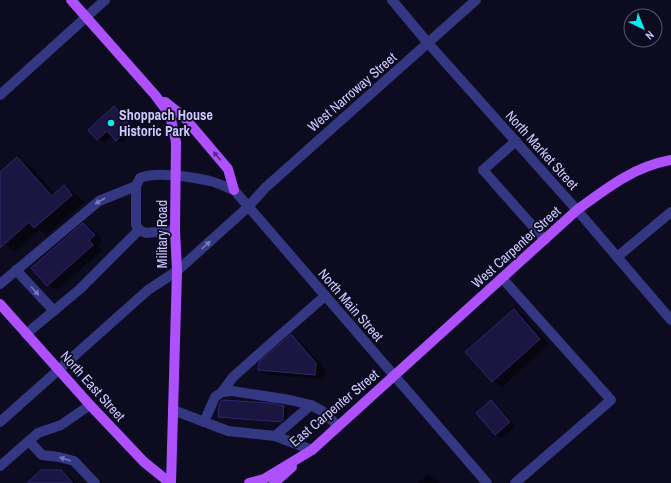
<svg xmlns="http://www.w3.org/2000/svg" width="671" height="483" font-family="'Archivo Narrow',sans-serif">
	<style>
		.shadow { fill: #0007 }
		.building { fill: #1b1641; stroke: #2f276e }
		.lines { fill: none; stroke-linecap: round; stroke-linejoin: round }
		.minor { stroke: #343781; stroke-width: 10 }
		.major { stroke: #af50ff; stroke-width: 10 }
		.oneway { fill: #562a84 }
		.oneway2 { fill: #7879ba }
		.poi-dot { fill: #00f0f4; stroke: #0d0b1f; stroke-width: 1.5 }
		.labels { text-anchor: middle; stroke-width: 3.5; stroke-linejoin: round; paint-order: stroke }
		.street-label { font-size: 14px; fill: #cbc9ff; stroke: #0d0b1f }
		.poi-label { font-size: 14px; font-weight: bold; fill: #cbc9ff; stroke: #0d0b1f; text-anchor: start }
	</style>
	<rect width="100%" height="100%" fill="#0d0b1f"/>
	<g class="shadow">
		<path d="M114,108L120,111L136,131L122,143L116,140L112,136L104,143L98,139L89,130Z"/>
		<path d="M17,158L29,165L55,194L64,187L76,194L84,202L47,235L40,230L16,251L4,244L0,240V173Z"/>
		<path d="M83,224L93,229L103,241L98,246L102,251L57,290L48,285Z"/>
		<path d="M514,310L523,315L549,344L502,387L493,381Z"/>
		<path d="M291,336L300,341L325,369L324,379L268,375L259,370Z"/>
		<path d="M491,401L497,405L516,426L502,438L496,434Z"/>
		<path d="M270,404L284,407L287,408L286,422L285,423L222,418L219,417Z"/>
		<path d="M61,471L73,478L77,483H28Z"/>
		<path d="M428,474L437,480L440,483H418Z"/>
	</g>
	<g class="building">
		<path d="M114,106L131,127L116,141L107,131L97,140L88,130Z"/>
		<path d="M17,157L52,196L64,185L72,195L34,228L29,222L0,248V172Z"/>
		<path d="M83,223L95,235L89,240L93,245L47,286L31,268Z"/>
		<path d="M514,309L540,339L492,382L465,352Z"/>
		<path d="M291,334L316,363L315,375L258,370L259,362Z"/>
		<path d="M222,400L270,403L284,406L283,420L281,422L218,417L219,405Z"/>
		<path d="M491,400L510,422L495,435L476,413Z"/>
		<path d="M41,470H61L73,483H27Z"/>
	</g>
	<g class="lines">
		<g class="minor">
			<path d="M392,0L428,43L577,210L671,320"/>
			<path d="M0,95L105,0"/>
			<path d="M516,141L483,170L545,240"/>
			<path d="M175,230L146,233L139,230L136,225V186L140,178C158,171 191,177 210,181C218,183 226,187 234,190L487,483"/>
			<path d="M617,257L671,212"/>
			<path d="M16,270L54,311"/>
			<path d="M502,278L611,400L515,483"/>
			<path d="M0,284L99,201L136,186"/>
			<path d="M26,334L80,289L139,230"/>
			<path d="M222,392L233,377L269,345L325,296"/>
			<path d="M173,410L228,431L275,436L312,450"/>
			<path d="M0,422L148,290L177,271L248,207L265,188L476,0"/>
			<path d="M204,422L215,397L222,392L232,391L290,400L311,405"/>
			<path d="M275,436L311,405L322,411L338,426"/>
			<path d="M29,441L42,455L59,457L74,461L95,483"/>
			<path d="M0,466L38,433L61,425L90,405"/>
		</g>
		<g class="major">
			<path d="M71,0L155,95L170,115L176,142L175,230L177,271L171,483"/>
			<path d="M165,102L184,117L228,169L234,190"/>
			<path d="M0,304L90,405L144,462L170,483"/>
			<path d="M249,483L264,479L312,450L577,210C607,188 633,167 671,160"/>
			<path d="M274,483L292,467"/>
		</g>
	</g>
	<defs><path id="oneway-solid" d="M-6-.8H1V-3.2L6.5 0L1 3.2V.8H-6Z"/></defs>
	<use class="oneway" href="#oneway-solid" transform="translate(217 156) rotate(-130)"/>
	<g class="oneway2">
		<use href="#oneway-solid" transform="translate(100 201) rotate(150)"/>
		<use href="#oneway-solid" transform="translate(206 245) rotate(-42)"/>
		<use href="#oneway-solid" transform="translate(35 291) rotate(48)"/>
		<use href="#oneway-solid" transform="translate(65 459) rotate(-163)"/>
	</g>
	<circle class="poi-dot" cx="111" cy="123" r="4"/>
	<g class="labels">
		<g class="street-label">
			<text transform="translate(352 92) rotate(-41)" y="5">West Narroway Street</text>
			<text transform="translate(542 150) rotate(48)" y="5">North Market Street</text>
			<text transform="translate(162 234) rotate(-90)" y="5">Military Road</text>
			<text transform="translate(516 247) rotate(-42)" y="5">West Carpenter Street</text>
			<text transform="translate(351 305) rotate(49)" y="5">North Main Street</text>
			<text transform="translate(93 386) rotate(48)" y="5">North East Street</text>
			<text transform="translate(334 408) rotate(-40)" y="5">East Carpenter Street</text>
		</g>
		<g class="poi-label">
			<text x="119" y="120">Shoppach House<tspan x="119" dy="16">Historic Park</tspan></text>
		</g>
	</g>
	<g transform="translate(643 28) rotate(137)"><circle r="19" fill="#0d0b1f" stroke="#595779"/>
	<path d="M0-3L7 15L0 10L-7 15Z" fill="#00f0f4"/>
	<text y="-6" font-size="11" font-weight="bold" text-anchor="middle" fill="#cbc9ff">N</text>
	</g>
</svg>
